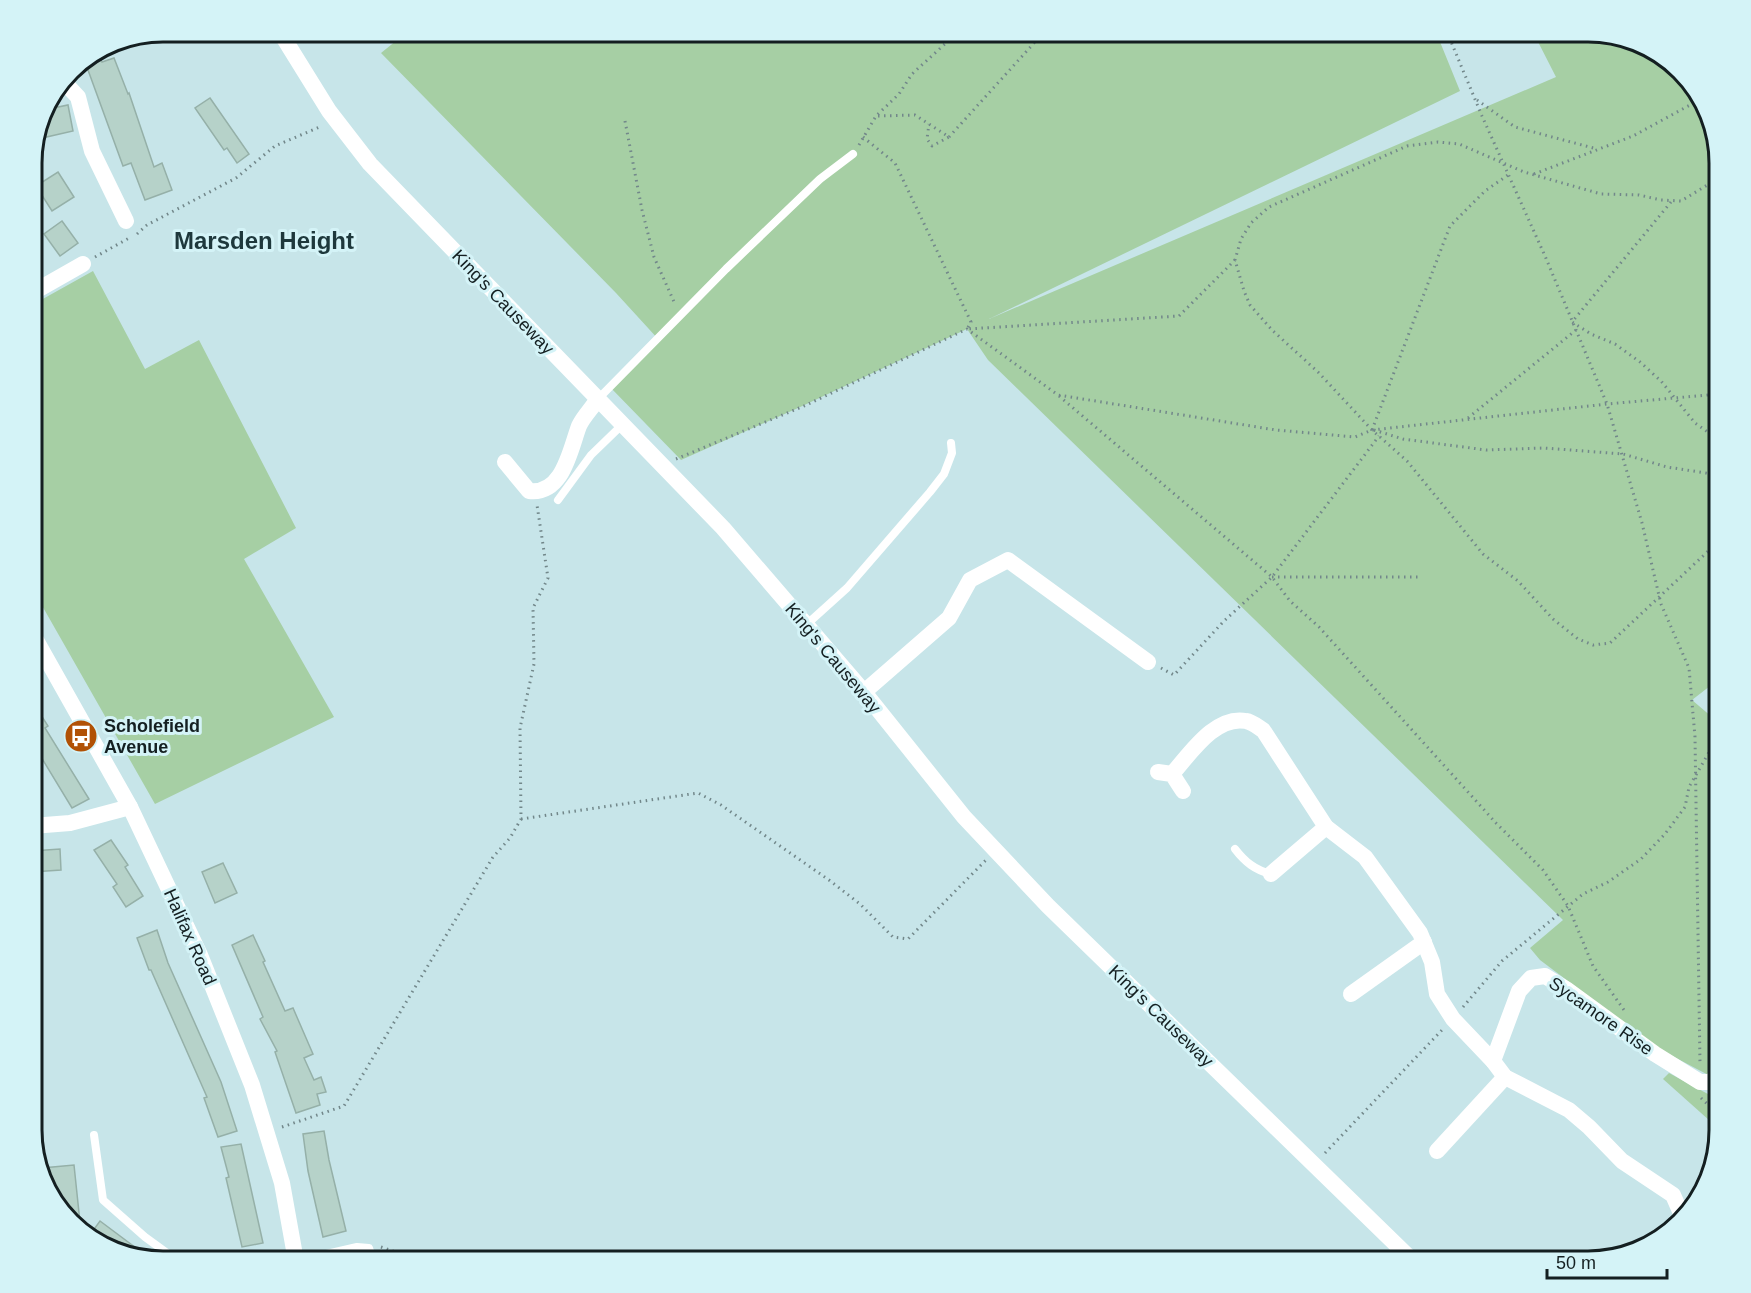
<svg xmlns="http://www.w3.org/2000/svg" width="1751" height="1293" font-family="Arial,sans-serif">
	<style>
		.green { fill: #a6cfa4 }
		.building { fill: #b6d2c9; stroke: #95b0a8; stroke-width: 1.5 }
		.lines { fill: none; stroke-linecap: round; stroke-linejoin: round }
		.path { stroke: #72878a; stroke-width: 3; stroke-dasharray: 1.5 4.5; stroke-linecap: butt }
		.lane { stroke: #fff; stroke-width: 8 }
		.street { stroke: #fff; stroke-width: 16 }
		.labels { text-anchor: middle; stroke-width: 6; stroke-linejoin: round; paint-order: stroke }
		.street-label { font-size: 18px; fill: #141f21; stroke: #d4f3f7 }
		.poi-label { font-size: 18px; font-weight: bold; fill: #141f21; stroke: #d4f3f7; text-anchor: start }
		.district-label { font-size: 24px; font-weight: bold; fill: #1e383c; stroke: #d4f3f7 }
		.rim { fill: none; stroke: #141f21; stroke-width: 3 }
	</style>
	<rect width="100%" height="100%" fill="#c7e5e9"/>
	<g class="green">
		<path d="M407,32H1436L1460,91L989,319L1556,77L1533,32H1588L1668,59L1706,105L1719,163V679L1692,700L1719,723V979L1717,983L1719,984V1066L1716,1079L1657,1048L1540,960L1530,948L1563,920L988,360L967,329L798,408L681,460L610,387L659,340L616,293L381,53Z"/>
		<path d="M93,271L145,369L199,340L296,528L244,559L334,717L155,804L32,588V305Z"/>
		<path d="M1669,1073L1719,1100V1129L1663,1079Z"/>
	</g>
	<g class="building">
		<path d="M97,51L102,62L114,58L128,94L129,93L154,167L162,163L172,190L145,200L131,163L123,166L84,59Z"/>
		<path d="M210,98L249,154L237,163L227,148L224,150L195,108Z"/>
		<path d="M68,105L73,131L42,138L39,126L44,110Z"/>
		<path d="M58,172L74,197L52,211L36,186Z"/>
		<path d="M62,221L78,243L60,256L44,234Z"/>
		<path d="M32,701L48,726L45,728L89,799L72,808L32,742Z"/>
		<path d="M111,840L128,865L125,867L143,896L126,907L113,887L117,884L94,850Z"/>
		<path d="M60,849L61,870L32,872V851Z"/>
		<path d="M223,863L237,893L215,903L202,872Z"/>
		<path d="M157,930L168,963L221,1082L237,1131L218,1137L204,1098L207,1097L151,970H149L137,938Z"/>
		<path d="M253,935L265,961L263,962L285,1011L293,1008L313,1054L304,1058L314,1080L321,1077L326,1092L317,1094L320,1105L296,1113L275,1052L277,1051L260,1019L263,1017L232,945Z"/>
		<path d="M324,1131L329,1160L346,1231L323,1237L308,1171L303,1134Z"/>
		<path d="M241,1144L263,1243L242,1247L226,1178L229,1177L221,1147Z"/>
		<path d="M74,1165L81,1232L45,1189L44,1185L42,1168Z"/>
		<path d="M100,1221L140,1251L139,1253L89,1236Z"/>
	</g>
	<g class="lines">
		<g class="path">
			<path d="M1447,32L1482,116L1545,256L1607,404L1642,523L1661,604L1689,668L1695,737L1700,1064"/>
			<path d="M1477,100L1515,127L1597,149"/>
			<path d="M878,116L915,115L949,137L932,146L927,139L929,124"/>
			<path d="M625,121L642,210L654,257L675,304"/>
			<path d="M863,137L895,163L971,322L967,329L1179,316L1235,260"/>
			<path d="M949,137L1044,32"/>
			<path d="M859,145L876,116L899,94L912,74L958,32"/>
			<path d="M1719,167C1714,181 1711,208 1719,220"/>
			<path d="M1719,173L1709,184L1681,201L1661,200L1639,195L1601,194L1524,172L1459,144L1438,142L1407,146L1269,207L1251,223L1241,239L1235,260L1244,291L1250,305L1272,330L1318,372L1372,430L1407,461L1483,554L1518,581L1553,619L1578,639L1593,645L1610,643L1719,541"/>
			<path d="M1534,174L1633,136L1701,99"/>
			<path d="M1671,202L1572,322L1591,334L1615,344L1640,362L1661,381L1695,423L1719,440"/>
			<path d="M137,234L147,225L236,178L275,146L322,126"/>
			<path d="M95,257L131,237"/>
			<path d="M1059,396L1272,577L1290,601L1319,627L1496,823L1543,870L1568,906L1593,966L1624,1010"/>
			<path d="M1468,418L1576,330"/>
			<path d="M1372,430L1450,226L1485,191L1508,175"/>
			<path d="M1374,430L1403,439L1486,450L1544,448L1623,454L1667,467L1719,475"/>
			<path d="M676,459L804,406L967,329L1058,395L1276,430L1355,437L1372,430L1607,404L1719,394"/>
			<path d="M1272,577H1419"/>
			<path d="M1161,668L1174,675L1224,621L1272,577L1379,436"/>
			<path d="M521,819L698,793L721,805L829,880L860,904L893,937L908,939L986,860"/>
			<path d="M1463,1007L1502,961L1583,894L1608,882L1641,859L1665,834L1685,807L1689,787L1719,735"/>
			<path d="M1701,1098L1719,1115"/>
			<path d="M282,1127L344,1106L493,857L510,838L521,819L520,728L534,664L533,608L548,578L537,505"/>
			<path d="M1325,1153L1442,1030"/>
			<path d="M381,1247L421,1261"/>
		</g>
		<g class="lane">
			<path d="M598,399L726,269L820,179L853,154"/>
			<path d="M558,500L591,455L623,424"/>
			<path d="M806,625L847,588L930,492L944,474L952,453L951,443"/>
			<path d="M1235,849C1245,862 1255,870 1271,874"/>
			<path d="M94,1135L103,1200L145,1237L178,1261"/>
			<path d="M252,1261L295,1254"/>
			<path d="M296,1261L357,1247L369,1248L373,1261"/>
		</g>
		<g class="street">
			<path d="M280,32L329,111L370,164L723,528L864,692L964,817L1048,906L1413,1261"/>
			<path d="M63,81L78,97L92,151L126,221"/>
			<path d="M32,293L83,264"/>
			<path d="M505,462L529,491C563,495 570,450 579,426C583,417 592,408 598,399"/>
			<path d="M32,633L130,807L200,955L252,1085L282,1183L296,1261"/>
			<path d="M864,692L949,618L970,580L1008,560L1148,662"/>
			<path d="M1158,772L1172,774L1183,791"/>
			<path d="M1172,774C1190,754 1215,715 1246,721C1252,722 1258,727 1263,730L1326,827L1365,857L1420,933L1432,962L1437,994L1453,1019L1493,1061L1505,1077L1569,1110L1589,1127L1622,1161L1673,1195L1683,1218"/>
			<path d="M32,826L70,823L130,807"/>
			<path d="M1271,874L1326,827"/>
			<path d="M1351,994L1424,942"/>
			<path d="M1493,1061L1519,991L1531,978L1545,976L1566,989L1655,1054L1700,1082H1708L1719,1078"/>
			<path d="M1437,1151L1505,1077"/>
		</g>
	</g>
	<defs>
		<g id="bus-disc" transform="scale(1.725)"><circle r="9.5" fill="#b15105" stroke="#d4f3f7"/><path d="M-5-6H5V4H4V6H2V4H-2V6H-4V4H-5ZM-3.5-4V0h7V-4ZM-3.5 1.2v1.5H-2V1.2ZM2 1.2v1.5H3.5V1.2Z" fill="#fff"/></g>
	</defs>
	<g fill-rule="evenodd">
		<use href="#bus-disc" x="81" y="736"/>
	</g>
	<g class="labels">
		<g class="street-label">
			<text transform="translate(503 302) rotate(46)" y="6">King's Causeway</text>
			<text transform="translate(833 658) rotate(50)" y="6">King's Causeway</text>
			<text transform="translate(190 937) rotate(66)" y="6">Halifax Road</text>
			<text transform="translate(1161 1016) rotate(44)" y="6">King's Causeway</text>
			<text transform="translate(1601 1016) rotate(35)" y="6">Sycamore Rise</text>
		</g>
		<g class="poi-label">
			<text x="104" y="732">Scholefield<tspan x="104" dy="21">Avenue</tspan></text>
		</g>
		<g class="district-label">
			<text x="264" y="249">Marsden Height</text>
		</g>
	</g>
	<path d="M0 0H1751V1293H0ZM163 42H1588A121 121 0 0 1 1709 163V1130A121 121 0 0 1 1588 1251H163A121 121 0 0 1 42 1130V163A121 121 0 0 1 163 42Z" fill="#d4f3f7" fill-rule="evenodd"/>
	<path class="rim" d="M163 42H1588A121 121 0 0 1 1709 163V1130A121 121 0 0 1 1588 1251H163A121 121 0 0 1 42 1130V163A121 121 0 0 1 163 42Z"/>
	<path d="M1547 1269v9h120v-9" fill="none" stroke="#141f21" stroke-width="3"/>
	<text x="1556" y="1269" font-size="18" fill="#141f21" stroke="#d4f3f7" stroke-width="4.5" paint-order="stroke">50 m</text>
</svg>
